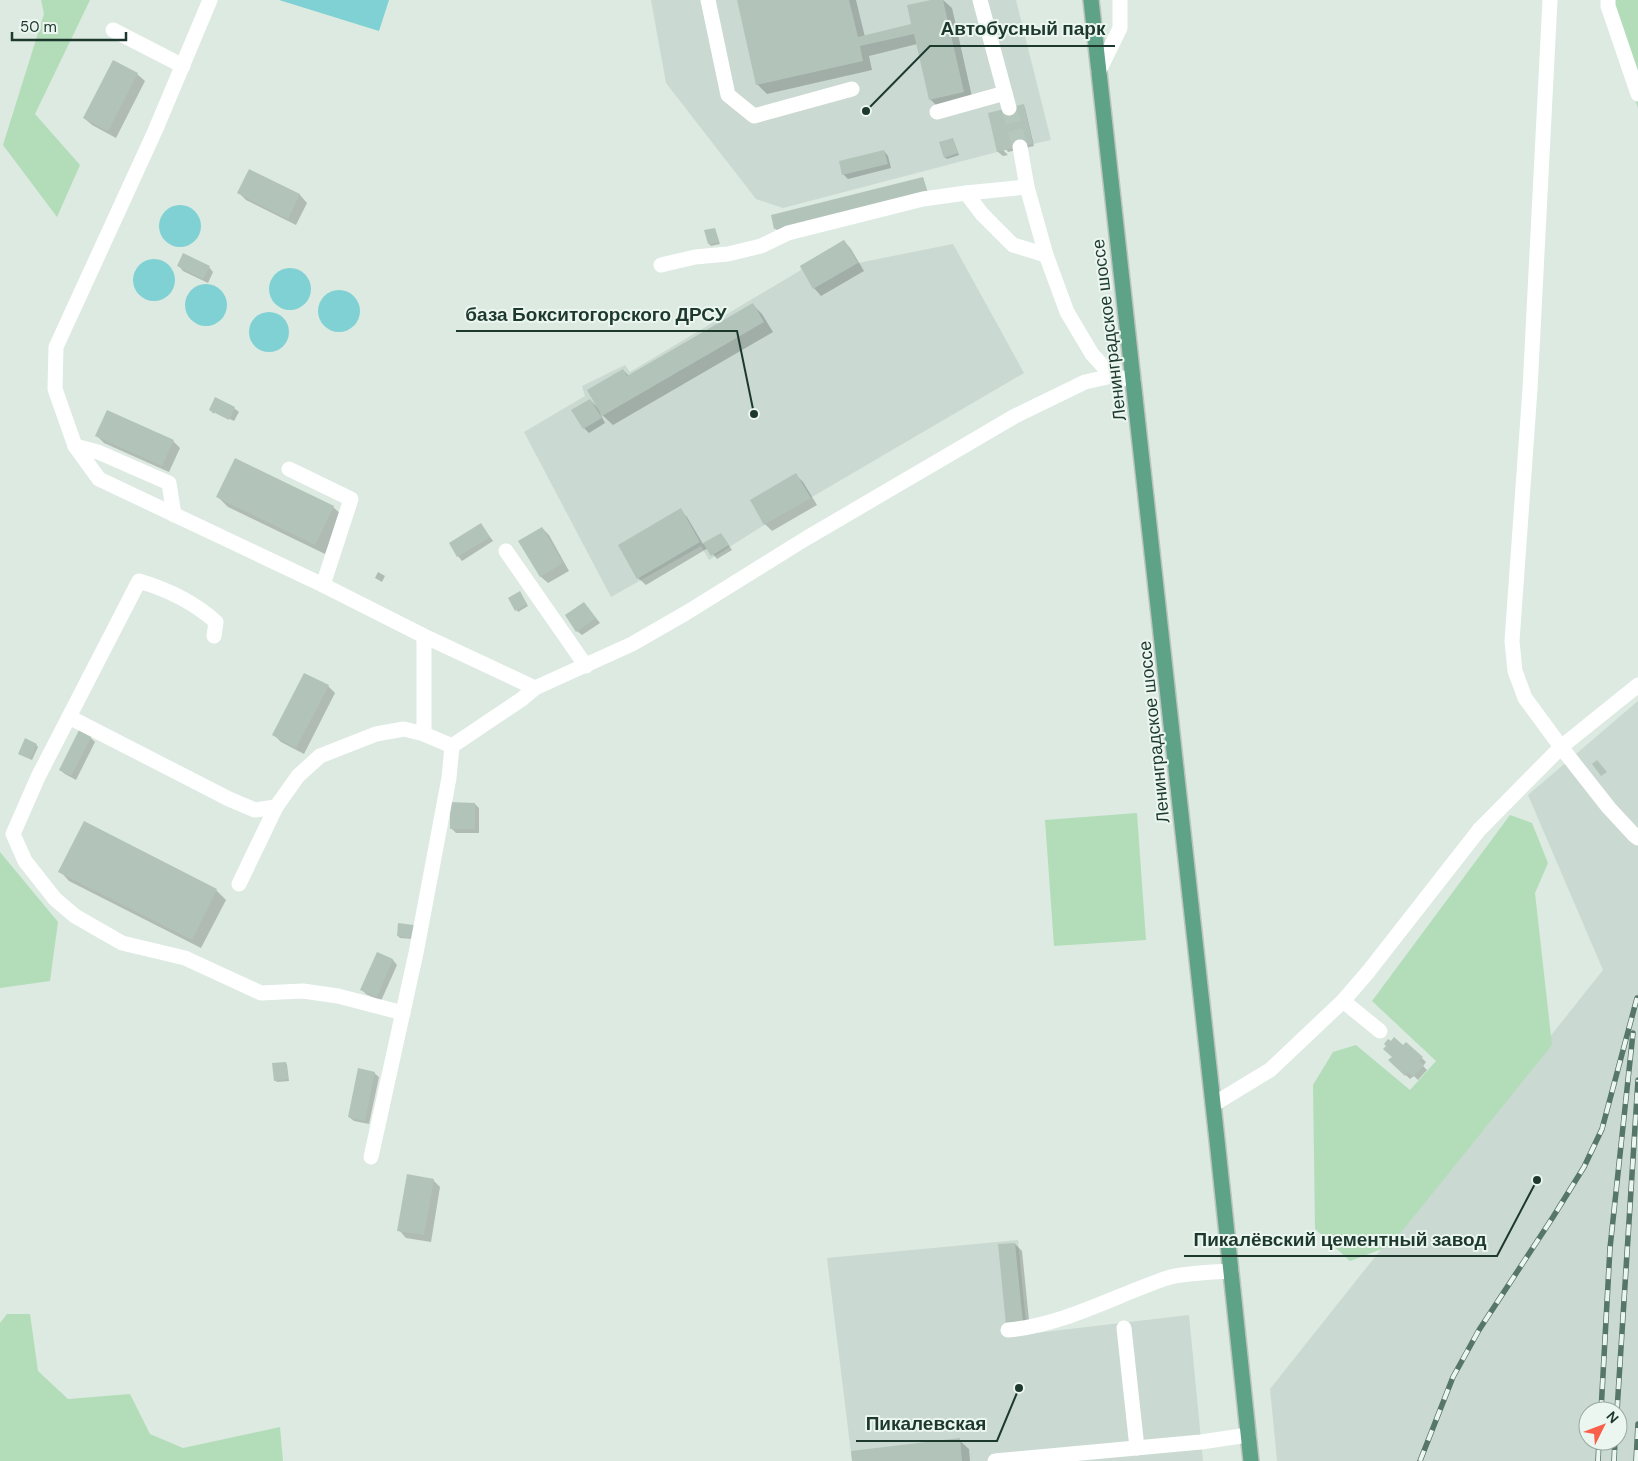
<svg xmlns="http://www.w3.org/2000/svg" width="1638" height="1461" font-family="'DM Sans',sans-serif">
	<style>
		.built { fill: #cad9d1; fill-rule: evenodd }
		.green { fill: #b3ddb9 }
		.water { fill: #80d1d3 }
		.shadow { fill: #0003 }
		.building { fill: #b2c4ba }
		.lines { fill: none; stroke-linecap: round; stroke-linejoin: round }
		.minor-tunnel { stroke: #b6c7be; stroke-width: 15; stroke-dasharray: 15 8; stroke-linecap: butt }
		.major-casing { stroke: #bbc4c0; stroke-width: 18 }
		.minor { stroke: #fff; stroke-width: 15 }
		.major { stroke: #5ea288; stroke-width: 15 }
		.rail-casing { stroke: #57766a; stroke-width: 5.5 }
		.rail { stroke: #ecf6f0; stroke-width: 4; stroke-dasharray: 11; stroke-linecap: butt }
		.labels { text-anchor: middle; stroke-width: 4; stroke-linejoin: round; paint-order: stroke }
		.street-label { font-size: 18px; fill: #1d392e; stroke: #ecf6f0 }
		.leader { fill: none; stroke: #1d392e; stroke-width: 2 }
		.callout-dot { fill: #1d392e; stroke: #ecf6f0; stroke-width: 2 }
		.callout-label { font-size: 19px; text-anchor: middle; font-weight: bold; fill: #1d392e; stroke: #ecf6f0; stroke-width: 4; stroke-linejoin: round; paint-order: stroke }
	</style>
	<rect width="100%" height="100%" fill="#dceae2"/>
	<g class="built">
		<path d="M651,0H1016L1051,140L997,152L783,208L756,199L666,83Z"/>
		<path d="M844,240L858,263L953,244L1024,373L764,525L709,560L701,546L611,597L524,432L585,396L582,386L625,365L630,372L801,270L800,266Z"/>
		<path d="M1638,701V1461H1277L1270,1389L1603,970L1528,795ZM1588,1411H1618V1441H1588Z"/>
		<path d="M1018,1240L1027,1334L1189,1315L1203,1461H852L827,1258Z"/>
	</g>
	<g class="green">
		<path d="M41,0H90L35,114L80,165L57,217L3,145L44,14Z"/>
		<path d="M1601,0H1638V108Z"/>
		<path d="M1137,813L1146,940L1054,946L1045,820Z"/>
		<path d="M1510,815L1532,823L1548,863L1535,893L1552,1045L1390,1246L1350,1261L1315,1229L1313,1085L1333,1052L1356,1045L1410,1090L1436,1061L1372,1001Z"/>
		<path d="M0,852L58,922L50,981L0,988Z"/>
		<path d="M7,1314H30L38,1371L68,1399L130,1394L150,1434L183,1448L280,1427L283,1461H0V1323Z"/>
	</g>
	<g class="water">
		<path d="M279,0H389L379,31Z"/>
		<circle cx="180" cy="226" r="21"/>
		<circle cx="154" cy="280" r="21"/>
		<circle cx="290" cy="289" r="21"/>
		<circle cx="206" cy="305" r="21"/>
		<circle cx="339" cy="311" r="21"/>
		<circle cx="269" cy="332" r="20"/>
	</g>
	<g class="shadow">
		<path d="M738,0H856L865,37L913,25L937,0H943L952,8L973,101L940,109L930,99L917,44L869,56L872,70L767,94L757,84Z"/>
		<path d="M113,62L137,74L145,81L116,138L92,125L84,118Z"/>
		<path d="M1023,106L1025,108L1034,146L1008,152L1006,149H1002L1008,155L1003,156L998,152L989,114Z"/>
		<path d="M953,139L959,155L947,159L945,157Z"/>
		<path d="M884,151L888,156L891,168L848,179L843,174Z"/>
		<path d="M250,171L300,195L307,203L296,225L246,200L239,193Z"/>
		<path d="M923,178L928,193L777,230L775,228Z"/>
		<path d="M715,229L720,244L711,246L709,244Z"/>
		<path d="M844,241L851,249L864,271L821,296L814,288L801,266Z"/>
		<path d="M179,266L209,267L213,272L208,283L183,271Z"/>
		<path d="M752,304L762,314L773,332L613,425L600,413L605,423L589,433L584,428L573,410L590,400L598,408L623,370L629,376Z"/>
		<path d="M234,408L239,412L234,421L214,411V414L210,410Z"/>
		<path d="M97,436L173,441L180,448L169,472L104,443Z"/>
		<path d="M796,475L803,482L817,505L772,531L765,524L752,501Z"/>
		<path d="M218,497L333,507L343,516L325,554L228,507Z"/>
		<path d="M680,510L687,517L703,544L721,534L732,550L717,559L708,548L646,585L638,578Z"/>
		<path d="M481,525L493,541L462,561L458,556Z"/>
		<path d="M542,528L549,535L569,571L548,583L540,576Z"/>
		<path d="M378,572L385,576L382,582L375,578Z"/>
		<path d="M521,595L528,606L518,612L510,599Z"/>
		<path d="M584,603L600,623L582,635L577,631Z"/>
		<path d="M328,686L335,693L304,754L281,742L274,735Z"/>
		<path d="M91,738L95,742L76,780L65,774L60,770Z"/>
		<path d="M36,745L38,747L32,760L19,754Z"/>
		<path d="M475,804L479,808V833H456L451,828Z"/>
		<path d="M84,823L216,890L226,900L201,948L69,881L60,871Z"/>
		<path d="M399,924L414,939L400,938L398,936Z"/>
		<path d="M377,954L393,960L397,965L381,1001L366,994L362,990Z"/>
		<path d="M1406,1043L1426,1062L1423,1066L1427,1070L1418,1080L1414,1076L1410,1079L1390,1060Z"/>
		<path d="M286,1063L287,1065L289,1081L277,1082L275,1080Z"/>
		<path d="M374,1073L379,1077L369,1124L354,1121L349,1117Z"/>
		<path d="M433,1180L440,1187L431,1242L406,1238L399,1230Z"/>
		<path d="M1015,1244L1022,1251L1030,1330L1014,1331Z"/>
		<path d="M959,1440L969,1449L970,1461H853Z"/>
	</g>
	<g class="building">
		<path d="M737,0H849L858,37L911,24L907,5L931,0H943L964,92L929,100L914,34L860,46L863,61L756,85Z"/>
		<path d="M113,60L138,73L108,131L83,118Z"/>
		<path d="M1024,104L1033,144L997,152L988,113Z"/>
		<path d="M953,138L958,153L944,158L939,142Z"/>
		<path d="M884,150L888,164L842,175L839,161Z"/>
		<path d="M249,169L300,194L288,219L237,193Z"/>
		<path d="M923,177L927,191L774,229L771,215Z"/>
		<path d="M715,228L719,242L708,244L704,230Z"/>
		<path d="M844,240L858,263L813,289L800,266Z"/>
		<path d="M183,253L210,266L203,279L177,266Z"/>
		<path d="M753,303L764,322L602,416L587,390L623,369L627,376Z"/>
		<path d="M215,397L235,407L229,420L209,410Z"/>
		<path d="M590,399L602,418L583,429L571,410Z"/>
		<path d="M107,410L174,440L162,466L95,436Z"/>
		<path d="M235,458L334,506L315,545L216,497Z"/>
		<path d="M796,473L811,498L764,525L750,500Z"/>
		<path d="M681,508L700,542L637,579L618,545Z"/>
		<path d="M481,523L490,537L457,557L449,543Z"/>
		<path d="M542,527L563,563L540,577L518,541Z"/>
		<path d="M721,533L729,545L711,556L703,543Z"/>
		<path d="M520,591L527,604L515,611L508,598Z"/>
		<path d="M584,602L596,618L576,632L565,615Z"/>
		<path d="M304,673L329,685L296,748L272,735Z"/>
		<path d="M79,730L92,736L71,776L59,770Z"/>
		<path d="M25,738L37,744L30,759L18,754Z"/>
		<path d="M1597,760L1607,772L1601,776L1592,764Z"/>
		<path d="M450,802L475,803V829H450Z"/>
		<path d="M84,821L217,889L192,940L58,872Z"/>
		<path d="M398,923L414,925L412,938L397,936Z"/>
		<path d="M377,952L393,959L377,997L360,990Z"/>
		<path d="M1394,1037L1403,1045L1406,1042L1423,1057L1419,1061L1424,1065L1413,1077L1408,1072L1405,1076L1388,1060L1392,1057L1383,1049L1386,1046L1384,1044L1388,1039L1391,1041Z"/>
		<path d="M286,1062L288,1079L274,1081L272,1063Z"/>
		<path d="M358,1068L375,1072L365,1121L348,1117Z"/>
		<path d="M407,1174L434,1179L424,1235L397,1231Z"/>
		<path d="M1015,1243L1023,1323L1006,1325L998,1244Z"/>
		<path d="M960,1438L962,1461H852L851,1451Z"/>
	</g>
	<g class="lines">
		<path class="minor-tunnel" d="M1009,108L1020,147"/>
		<g class="major-casing">
			<path id="major" d="M1091,0L1217,1140L1251,1461"/>
		</g>
		<g class="minor">
			<path d="M210,0L155,131L56,347L55,389L75,446L99,479L323,585L424,636L535,688"/>
			<path d="M708,0L728,95L754,116L852,89"/>
			<path d="M980,0L1009,108"/>
			<path d="M1550,0L1530,389L1512,641L1515,671L1525,698L1561,747L1609,808L1634,835L1638,838"/>
			<path d="M1608,0V6L1638,94"/>
			<path d="M113,30L183,66"/>
			<path d="M1099,71L1120,28V0"/>
			<path d="M937,112L1005,93"/>
			<path d="M1020,147L1027,187L1046,255L1067,312L1092,354L1112,376L1133,380"/>
			<path d="M966,193L982,214L1013,245L1046,255"/>
			<path d="M661,265L695,257L728,254L761,246L788,233L923,199L966,193L1027,187"/>
			<path d="M75,446L98,452L169,483L174,515"/>
			<path d="M289,469L351,499L323,585"/>
			<path d="M506,551L586,666"/>
			<path d="M214,636L216,622C195,603 166,589 139,581L38,777L13,834L25,861L55,899L75,916L122,943L185,958L261,993L303,991L338,996L403,1013"/>
			<path d="M69,717L229,799L255,810L276,807L298,776L320,756L376,734L404,729L424,734L452,746"/>
			<path d="M424,734V636"/>
			<path d="M239,884L276,807"/>
			<path d="M1343,1001L1380,1031"/>
			<path d="M1214,1104L1270,1070L1343,1001L1368,972L1479,830L1561,747L1638,685"/>
			<path d="M371,1157L416,953L449,778L452,746L522,699L535,688L632,644L686,613L805,539L1015,416L1085,382L1112,376"/>
			<path d="M1124,1328L1137,1448"/>
			<path d="M1008,1330C1064,1325 1114,1296 1167,1278C1181,1273 1214,1272 1231,1271"/>
			<path d="M995,1461L1201,1442L1248,1435"/>
		</g>
		<use href="#major" class="major"/>
		<g class="rail-casing">
			<g id="rail">
				<path d="M1601,1411L1610,1248L1633,1033"/>
				<path d="M1617,1411L1638,1080"/>
				<path d="M1420,1461L1453,1377L1479,1330L1553,1217L1584,1167L1602,1129L1637,998"/>
				<path d="M1598,1461L1599,1441"/>
				<path d="M1614,1461L1615,1441"/>
				<path d="M1636,1461L1638,1424"/>
			</g>
		</g>
		<use href="#rail" class="rail"/>
	</g>
	<g class="labels">
		<g class="street-label">
			<text transform="translate(1109 330) rotate(-97)" y="6">Ленинградское шоссе</text>
			<text transform="translate(1154 732) rotate(-96)" y="6">Ленинградское шоссе</text>
		</g>
	</g>
	<path class="leader" d="M866 111L930 46H1115M754 414L737 331H456M1537 1180L1497 1256H1184M1019 1388L997 1441H856"/>
	<g class="callout-dot">
		<circle cx="866" cy="111" r="5"/>
		<circle cx="754" cy="414" r="5"/>
		<circle cx="1537" cy="1180" r="5"/>
		<circle cx="1019" cy="1388" r="5"/>
	</g>
	<g class="callout-label">
		<text x="1023" y="35">Автобусный парк</text>
		<text x="596" y="321">база Бокситогорского ДРСУ</text>
		<text x="1340" y="1246">Пикалёвский цементный завод</text>
		<text x="926" y="1430">Пикалевская</text>
	</g>
	<g transform="translate(1603 1426) rotate(48)"><circle r="24" fill="#ecf6f0" stroke="#99aaa2"/>
	<path d="M0-4L9 19L0 12L-9 19Z" fill="#fa5f49"/>
	<text y="-8" font-size="14" font-weight="bold" text-anchor="middle" fill="#1d392e">N</text>
	</g>
	<path d="M12 32v8h114v-8" fill="none" stroke="#1d392e" stroke-width="2.5"/>
	<text x="20" y="32" font-size="15" fill="#1d392e" stroke="#ecf6f0" stroke-width="4" paint-order="stroke">50 m</text>
</svg>
